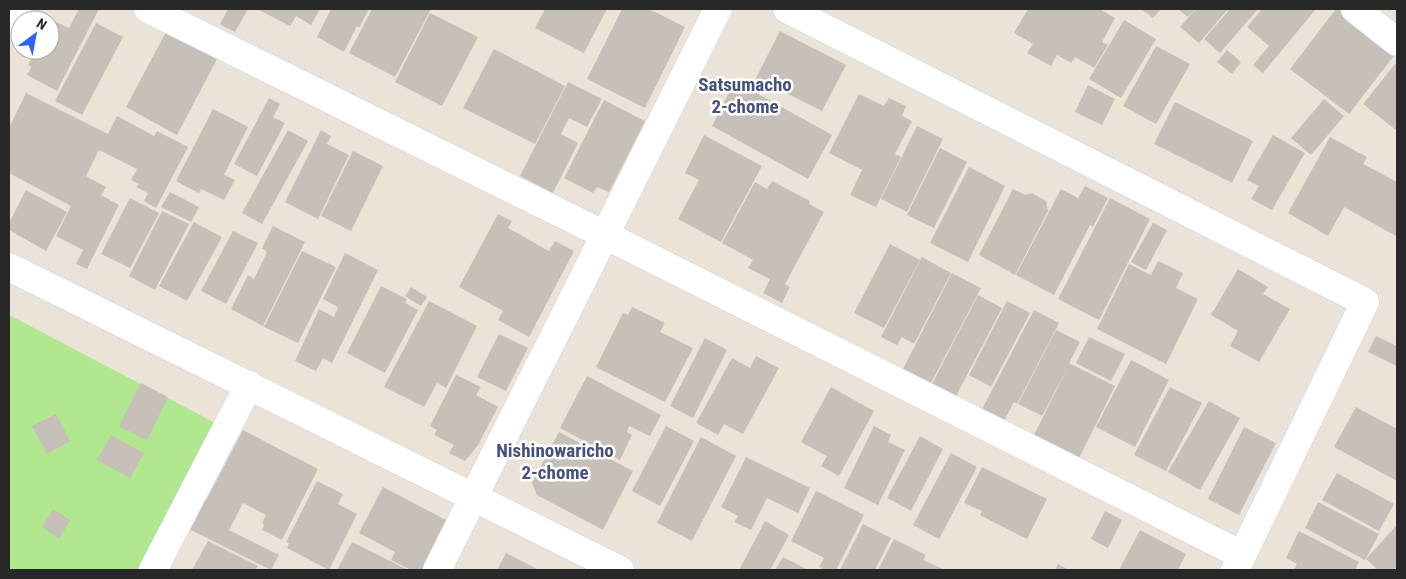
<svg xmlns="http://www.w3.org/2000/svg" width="1406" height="579" font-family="'Roboto Condensed',sans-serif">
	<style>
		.green { fill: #b0e78f }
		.building { fill: #c7c0b8 }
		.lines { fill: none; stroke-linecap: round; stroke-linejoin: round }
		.minor-casing { stroke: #cdd2e3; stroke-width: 29 }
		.minor { stroke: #fff; stroke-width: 28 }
		.labels { text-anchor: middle; stroke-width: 5; stroke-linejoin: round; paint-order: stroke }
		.neighbourhood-label { font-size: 19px; font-weight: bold; fill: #45517c; stroke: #fff }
	</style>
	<rect width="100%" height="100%" fill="#ece3d8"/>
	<path class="green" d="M9,315L221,426L141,570H9Z"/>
	<g class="building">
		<path d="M79,9H99L57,91L27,75L31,67L28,65L36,50H50V23L52,20L69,28Z"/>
		<path d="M228,9H248L235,32L220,24Z"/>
		<path d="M257,9H320L311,25L296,16L290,26Z"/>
		<path d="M331,9H369L359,28L357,26L344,52L317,37Z"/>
		<path d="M372,9H431L395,77L349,53Z"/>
		<path d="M545,9H607L584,53L535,28Z"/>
		<path d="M622,9H649L685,27L645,108L587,79Z"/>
		<path d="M1028,9H1100L1115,18L1102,42L1108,45L1094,68L1075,57L1071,63L1057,55L1051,66L1027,53L1033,44L1014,33Z"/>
		<path d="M1141,9H1161L1153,18Z"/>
		<path d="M1178,9H1195L1188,17Z"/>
		<path d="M1196,9H1228L1199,43L1180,27Z"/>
		<path d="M1230,9H1258L1220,53L1204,39Z"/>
		<path d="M1262,9H1316L1263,73L1253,65L1269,46L1247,27Z"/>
		<path d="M1336,9H1338L1396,53L1349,114L1290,69Z"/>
		<path d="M430,13L478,37L442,106L395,82Z"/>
		<path d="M1124,20L1156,39L1121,98L1089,79Z"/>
		<path d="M96,23L123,37L82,115L55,101Z"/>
		<path d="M780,31L846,65L822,111L756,78Z"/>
		<path d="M166,32L217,59L177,135L126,107Z"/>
		<path d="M1156,46L1190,64L1156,124L1123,106Z"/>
		<path d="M494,49L565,86L535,144L463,108Z"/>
		<path d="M1227,50L1241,62L1232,74L1217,62Z"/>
		<path d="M1395,64L1397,65V131L1363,104Z"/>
		<path d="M735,81L832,135L808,179L712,126Z"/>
		<path d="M568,82L602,99L587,127L569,118L561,134L578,143L553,193L520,176Z"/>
		<path d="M1088,85L1115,99L1102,125L1075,112Z"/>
		<path d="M26,93L108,134L117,116L154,136L157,131L188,147L156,208L144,201L148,193L136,187L139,184L131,180L137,169L99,150L86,176L106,187L101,195L119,205L87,269L76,264L83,250L56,236L71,206L9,173V128Z"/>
		<path d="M859,94L884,106L889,98L906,106L902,116L912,121L895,154L901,157L876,207L850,195L862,170L829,153Z"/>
		<path d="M269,98L280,104L273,117L285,123L257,176L234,164Z"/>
		<path d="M1324,99L1344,116L1311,155L1291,138Z"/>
		<path d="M604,100L645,121L609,192L597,187L593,193L564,178Z"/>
		<path d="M1175,102L1253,141L1232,183L1154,144Z"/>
		<path d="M213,109L248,127L224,175L235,180L224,200L201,189L199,193L176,181Z"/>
		<path d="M917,126L943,139L907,212L881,199Z"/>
		<path d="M288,130L308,141L262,224L242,213Z"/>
		<path d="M321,130L331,136L327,144L349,155L318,219L285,202Z"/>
		<path d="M704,135L762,166L721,242L678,219L699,180L685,173Z"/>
		<path d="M1273,135L1305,153L1272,210L1251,199L1259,186L1247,180Z"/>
		<path d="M1330,137L1367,157L1363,164L1397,182V233L1396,236L1344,207L1328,236L1288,213Z"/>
		<path d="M940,148L967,162L934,228L907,215Z"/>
		<path d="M353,151L383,166L351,231L321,216Z"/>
		<path d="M969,167L1005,186L968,262L930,243Z"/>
		<path d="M772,181L810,201L809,204L824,212L785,284L790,287L782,303L763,293L770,279L748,268L753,260L722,243L755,182L767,189Z"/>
		<path d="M1085,186L1108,198L1093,227L1090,225L1054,295L1016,275L1061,189L1078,198Z"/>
		<path d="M1013,189L1025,195L1032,193L1046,201L1048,211L1015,275L979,255Z"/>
		<path d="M26,190L67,212L46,251L9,230V223Z"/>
		<path d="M170,192L199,207L191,222L161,207Z"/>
		<path d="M130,198L159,213L130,268L101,254Z"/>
		<path d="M1110,198L1150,219L1099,320L1058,299Z"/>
		<path d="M162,211L189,224L155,290L129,276Z"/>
		<path d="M498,214L512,221L508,228L549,251L555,241L574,251L529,337L498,320L503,311L459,287Z"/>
		<path d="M194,222L222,237L187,301L159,286Z"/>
		<path d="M1153,223L1167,230L1146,270L1131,262Z"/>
		<path d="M273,226L305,242L263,326L231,309L248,275L254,279L267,252L262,248Z"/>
		<path d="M233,231L258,243L226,304L201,291Z"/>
		<path d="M890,244L920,260L884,328L854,313Z"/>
		<path d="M302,251L336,267L298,343L264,327Z"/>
		<path d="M345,253L378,270L332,363L323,358L316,371L295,361L319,309L334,317L338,307L323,299Z"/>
		<path d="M922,257L951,273L914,344L902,337L897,345L881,337Z"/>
		<path d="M1158,261L1183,273L1176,288L1198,299L1166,364L1097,329L1129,264L1151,275Z"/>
		<path d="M1238,269L1268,287L1263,294L1290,309L1259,362L1230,346L1238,331L1211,315Z"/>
		<path d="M952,273L981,288L931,383L903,369Z"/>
		<path d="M381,286L407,299L405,303L418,310L385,373L347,353Z"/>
		<path d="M411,287L427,297L421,306L405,296Z"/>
		<path d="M978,295L1002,308L956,396L932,384Z"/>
		<path d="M429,301L477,326L446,388L437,383L424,407L384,387Z"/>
		<path d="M1007,301L1030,313L991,387L969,375Z"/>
		<path d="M632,307L665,323L660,332L693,348L665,402L596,367L623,313L628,315Z"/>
		<path d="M1034,310L1059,323L1017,404L1014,402L1003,423L981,411Z"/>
		<path d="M1056,330L1080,342L1069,363L1115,386L1078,460L1033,437L1067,369L1042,416L1018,404Z"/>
		<path d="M499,334L528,348L506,391L477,377Z"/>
		<path d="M1376,336L1397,346V366L1368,352Z"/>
		<path d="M1089,337L1125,354L1111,381L1076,363Z"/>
		<path d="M705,338L727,350L693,418L670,406Z"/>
		<path d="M756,356L779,368L743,434L724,424L718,435L696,423L732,358L750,368Z"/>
		<path d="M1131,360L1169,380L1135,447L1096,427Z"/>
		<path d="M456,375L481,387L476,395L498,407L478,445L465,461L449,453L454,445L434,435L437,430L430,426Z"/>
		<path d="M587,376L661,415L650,436L629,426L627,432L632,435L620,460L560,428Z"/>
		<path d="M141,383L168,397L147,440L119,426Z"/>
		<path d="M831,387L874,411L839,476L821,466L827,456L801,442Z"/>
		<path d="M1170,387L1202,403L1166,471L1134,455Z"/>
		<path d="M1209,401L1240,418L1200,490L1168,472Z"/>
		<path d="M1356,407L1397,429V481L1334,447Z"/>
		<path d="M56,414L70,441L47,454L32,426Z"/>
		<path d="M666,426L694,441L660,506L632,491Z"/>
		<path d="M874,426L891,435L888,442L905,450L878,505L844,488Z"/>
		<path d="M1244,427L1276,443L1239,515L1208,499Z"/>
		<path d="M243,430L318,469L282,540L262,530L264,525L262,523L266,515L243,503L229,530L279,555L271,570L189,529L204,498L207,499Z"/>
		<path d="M559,432L633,471L603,530L537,495L532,483Z"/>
		<path d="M111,435L144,453L130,478L97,460Z"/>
		<path d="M920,436L943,449L911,511L887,498Z"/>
		<path d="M701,437L736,456L692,541L657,523Z"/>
		<path d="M951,453L977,467L939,539L913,525Z"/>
		<path d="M746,457L810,488L798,513L767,498L751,530L734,522L738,516L721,507Z"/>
		<path d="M982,467L1047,499L1027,539L980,515L982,511L964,503Z"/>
		<path d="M1337,473L1394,504L1379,531L1322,500Z"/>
		<path d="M317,481L343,494L338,504L357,514L329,570L287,548L289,543L286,542Z"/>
		<path d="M383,487L448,521L422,570H411L391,560L395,552L359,533Z"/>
		<path d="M816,491L864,515L836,570H825L819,567L824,558L791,541Z"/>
		<path d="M1318,502L1379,534L1365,560L1305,528Z"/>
		<path d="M53,509L70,520L59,539L42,527Z"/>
		<path d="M1105,511L1122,520L1108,548L1091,539Z"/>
		<path d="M765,521L789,535L770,570H739Z"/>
		<path d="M863,524L891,538L875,570H840Z"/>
		<path d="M1397,525V570H1374L1376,568L1366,559Z"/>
		<path d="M1140,530L1186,554L1178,570H1119Z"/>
		<path d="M1299,531L1359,562L1355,570H1294L1297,564L1286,558Z"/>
		<path d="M894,539L926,555L923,560L945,570H878Z"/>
		<path d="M208,541L258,566L255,570H192Z"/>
		<path d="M352,542L408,570H337Z"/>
		<path d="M506,553L539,570H497Z"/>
		<path d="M783,557L808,570H775Z"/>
		<path d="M1058,564L1069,570H1055Z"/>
	</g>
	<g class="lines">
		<g class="minor-casing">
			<g id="minor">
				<path d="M148,9L605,235L1242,555"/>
				<path d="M787,9L1365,302L1235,570"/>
				<path d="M1355,9L1397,42"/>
				<path d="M9,25L17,9"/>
				<path d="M9,267L620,570"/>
				<path d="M153,570L249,385"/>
				<path d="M437,570L718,9"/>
			</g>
		</g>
		<use href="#minor" class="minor"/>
	</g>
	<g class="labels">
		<g class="neighbourhood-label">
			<text x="745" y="91">Satsumacho<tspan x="745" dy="22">2-chome</tspan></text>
			<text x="555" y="457">Nishinowaricho<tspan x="555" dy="22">2-chome</tspan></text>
		</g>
	</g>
	<rect width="1406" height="579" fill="none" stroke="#282828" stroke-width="20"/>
	<g transform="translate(35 35) rotate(32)"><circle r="24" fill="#ffffff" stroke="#a9a9a9"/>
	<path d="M0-4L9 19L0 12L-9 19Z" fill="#325fff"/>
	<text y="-8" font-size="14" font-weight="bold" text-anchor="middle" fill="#282828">N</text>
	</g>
</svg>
